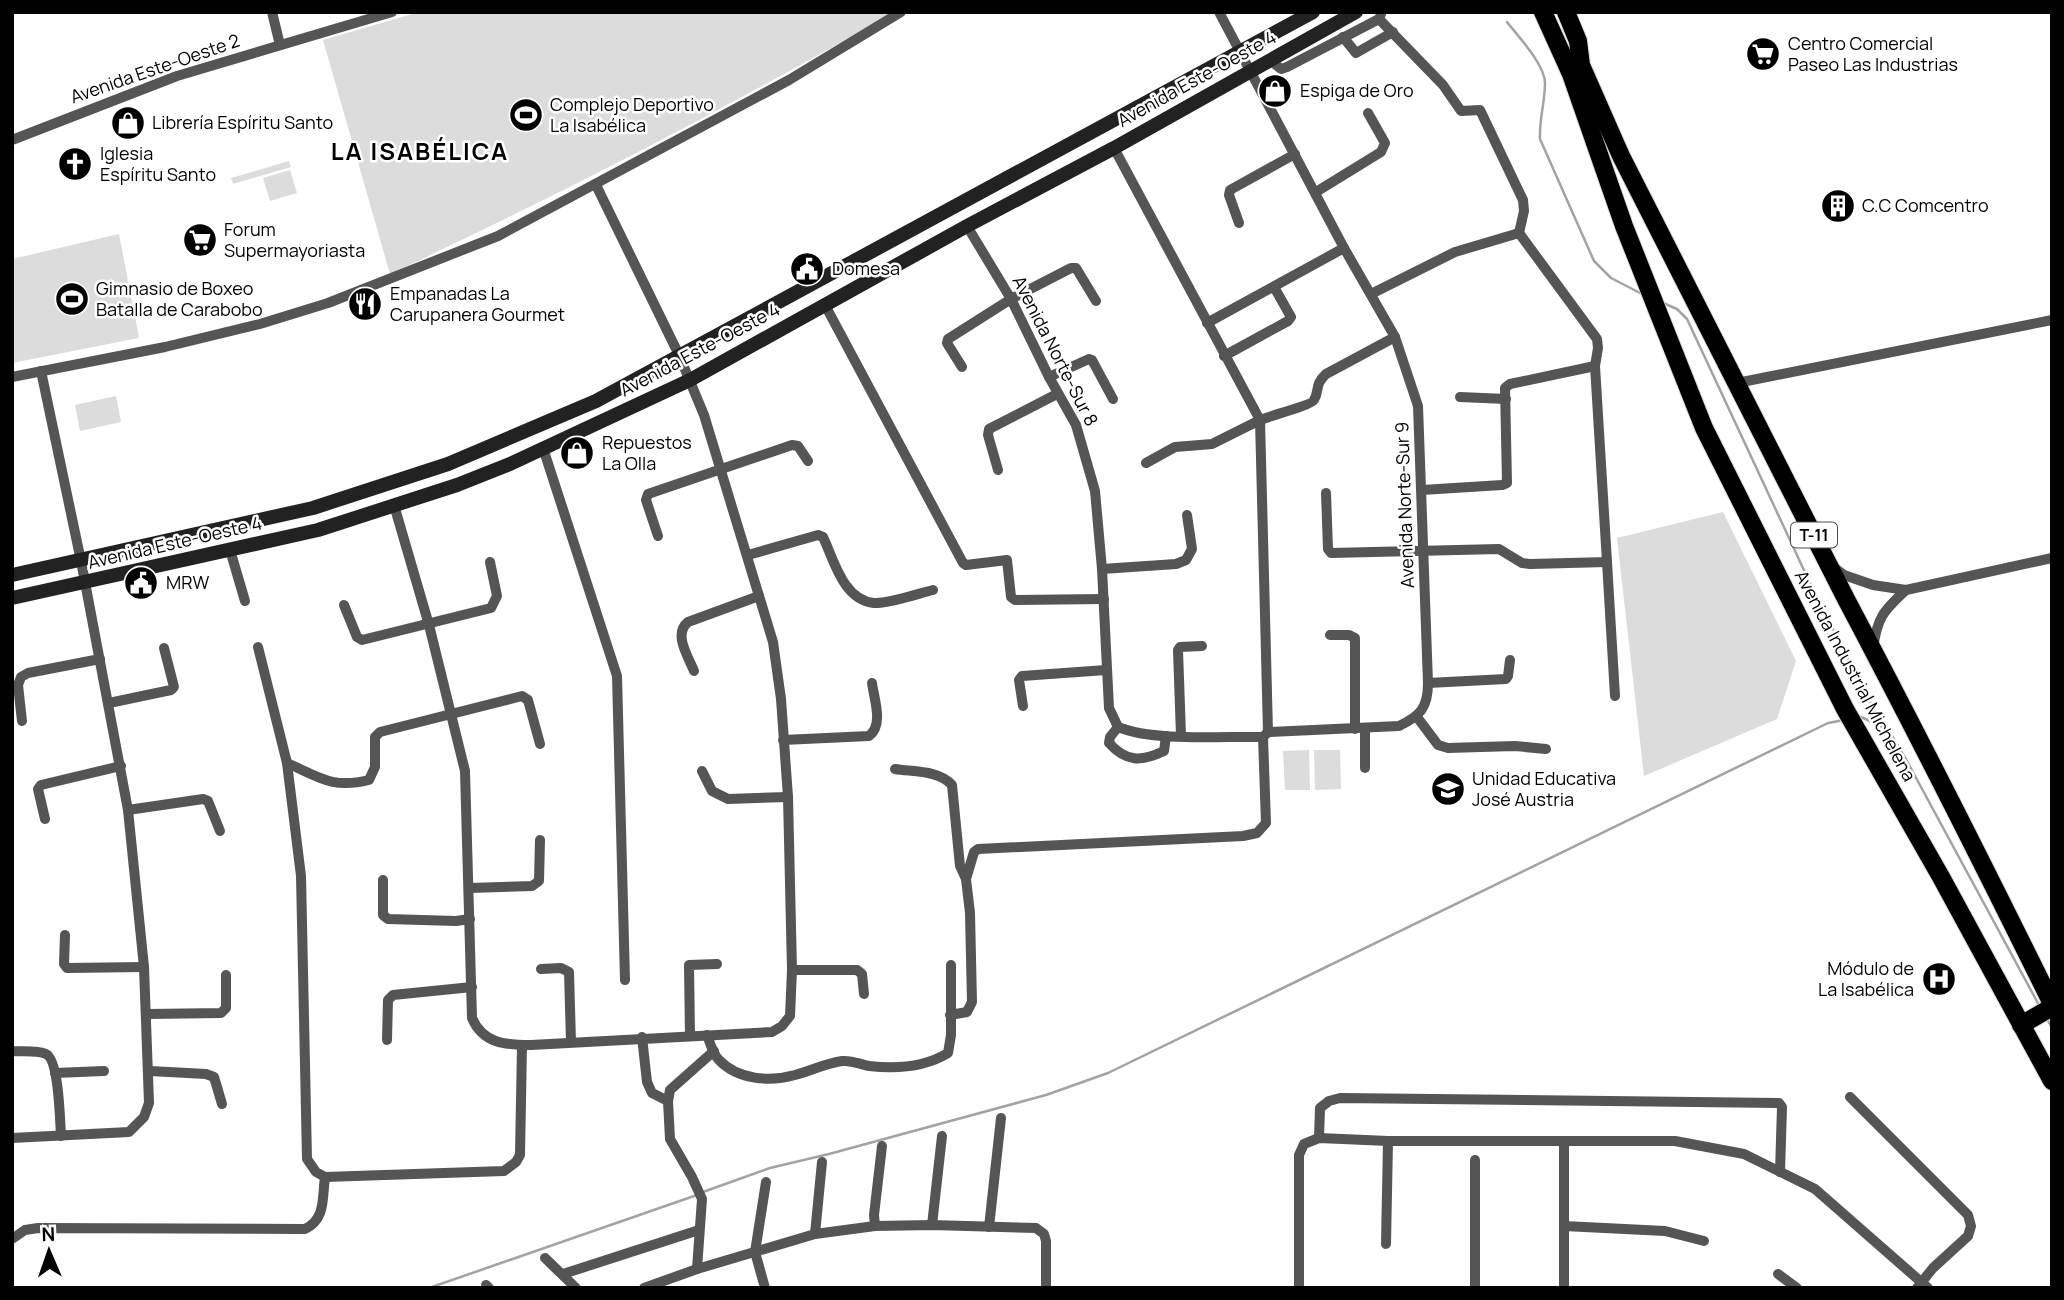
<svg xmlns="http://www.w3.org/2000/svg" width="2064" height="1300" font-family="Manrope,sans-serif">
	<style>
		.green { fill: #dcdcdc }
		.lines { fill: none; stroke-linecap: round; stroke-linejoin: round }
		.stream { stroke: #a3a3a3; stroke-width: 2.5 }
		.primary-casing { stroke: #dbdbdb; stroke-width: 20 }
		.street { stroke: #555; stroke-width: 10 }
		.secondary { stroke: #222; stroke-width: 14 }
		.primary { stroke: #000; stroke-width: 18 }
		.labels { text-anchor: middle; stroke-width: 5; stroke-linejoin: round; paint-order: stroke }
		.shield { fill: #fff; stroke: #4c4c4c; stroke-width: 2 }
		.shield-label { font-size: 16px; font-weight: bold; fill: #000 }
		.poi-label { font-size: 18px; fill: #000; stroke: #fff; text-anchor: start }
		.street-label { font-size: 18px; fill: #000; stroke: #fff }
		.district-label { font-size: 24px; font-weight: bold; letter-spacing: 2px; fill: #000; stroke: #fff }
	</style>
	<rect width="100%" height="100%" fill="#fff"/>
	<g class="green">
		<path d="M419,12H895C730,106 562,194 390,274L323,40Z"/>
		<path d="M289,161L291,167L233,184L231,178Z"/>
		<path d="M290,170L297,193L270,201L263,178Z"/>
		<path d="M119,234L139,338L12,363V259Z"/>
		<path d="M116,396L121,422L80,431L75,405Z"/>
		<path d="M1723,512L1796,661L1777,719L1644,776L1617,538Z"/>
		<path d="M1309,750L1310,790H1285L1283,751Z"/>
		<path d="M1314,750H1340L1341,789L1315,790Z"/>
	</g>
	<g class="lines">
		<g class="stream">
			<path d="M1507,22C1518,36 1545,65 1545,83C1545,102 1539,120 1540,139L1594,261L1611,278L1642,294"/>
			<path d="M1661,302L1677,309L1687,319L1816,596L1883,727L1891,734L1908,763L2040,1007"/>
			<path d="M1857,717H1861L1883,727"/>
			<path d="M2047,1019L2052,1028"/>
			<path d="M703,1192L770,1168L829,1154L1046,1095L1108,1073L1828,723L1844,720"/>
			<path d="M429,1288L697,1195"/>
		</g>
		<g class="primary-casing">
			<g id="primary">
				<path d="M1543,12L1571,74L1624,226L1704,428L1845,709L1941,877L2052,1081"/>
				<path d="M1566,12L1578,41L1581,65L1621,156L1846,599C1917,733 1985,868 2052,1004"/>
				<path d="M2021,1025L2052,1007"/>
			</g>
		</g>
		<g class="street">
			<path d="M272,12L280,45"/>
			<path d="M1379,19L1443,85L1461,111L1480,110L1523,200L1524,211L1519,233"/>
			<path d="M1343,37L1356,53L1393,32"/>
			<path d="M1270,60L1281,69L1287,67L1379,19L1381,14"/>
			<path d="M12,140L177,76L392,12"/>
			<path d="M1114,148L1260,420C1269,416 1312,405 1314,400C1320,390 1314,385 1326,374L1395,337"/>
			<path d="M1316,192L1381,152L1385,143L1368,113"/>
			<path d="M1239,223L1229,195L1230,190L1295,154"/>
			<path d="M967,226L1011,299L1049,377L1076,425L1095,491L1102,569L1109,708L1118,727C1155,742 1222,736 1263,737L1268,732L1399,726C1420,716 1428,708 1428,683L1418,406L1395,337L1344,248L1219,12"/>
			<path d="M825,305L963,563L966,565L1007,560L1011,597L1015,600L1104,599"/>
			<path d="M1207,323L1344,248"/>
			<path d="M1224,356L1288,321L1291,317L1274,287"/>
			<path d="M962,367L947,343L948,339L1011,299L1071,268H1076L1096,301"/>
			<path d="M12,377L165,347L260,324L328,303L498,236L789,80L901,12"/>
			<path d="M1049,377L1089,359L1092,360L1113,399"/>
			<path d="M1737,383L2052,320"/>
			<path d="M1460,397L1506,399"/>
			<path d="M543,448L617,676L625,980"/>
			<path d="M1146,463L1175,447L1212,444L1260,420L1268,732"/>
			<path d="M998,470L988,435L989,429L1057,394"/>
			<path d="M1422,490L1502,485L1507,483L1505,388L1510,384L1595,366"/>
			<path d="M1326,493L1328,549L1331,553L1499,549L1522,563L1530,564L1607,562L1595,366L1598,348L1597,339L1519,233L1455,252L1371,294"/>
			<path d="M394,505L429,625L465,771L472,1018C483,1044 506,1045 531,1045L772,1032L782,1026L790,1016L792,970L788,797L781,699L773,642L704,415L679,355L596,185"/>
			<path d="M658,536L646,500L648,494L792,445L798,446L808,461"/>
			<path d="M230,550L245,601"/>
			<path d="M748,555L818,535L823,537C834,560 843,600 874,603C888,604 917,594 933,590"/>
			<path d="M1607,562L1615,696"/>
			<path d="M1832,566L1844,575L1873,585L1906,590L2052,558"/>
			<path d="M1102,569L1176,564L1186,560L1192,549L1187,515"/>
			<path d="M344,605L357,637L362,640L491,608L497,596L490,562"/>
			<path d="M1330,635H1349L1355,638V729"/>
			<path d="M258,647L287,763L301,876L307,1159L316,1172L325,1177L504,1171L516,1162L520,1155L522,1045"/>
			<path d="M1873,649C1877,618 1883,611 1906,590"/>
			<path d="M694,671C688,656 673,634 688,622L759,596"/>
			<path d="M1428,683L1506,679L1508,676L1510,660"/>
			<path d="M109,703L171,690L174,687L164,648"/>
			<path d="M1023,706L1019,680L1022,676L1106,670"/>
			<path d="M1417,717L1438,745L1448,748L1515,746L1546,749"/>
			<path d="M22,721L18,685L21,677L28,673L100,659"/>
			<path d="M1118,727L1110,737L1109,743C1126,762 1141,762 1164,751L1166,736"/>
			<path d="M1365,728V768"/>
			<path d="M1181,736L1178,650L1180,647L1202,646"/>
			<path d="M783,740L869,736C884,725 874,699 872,683"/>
			<path d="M287,763C319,777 332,789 369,780L375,767V737L380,732L522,696L528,700L540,744"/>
			<path d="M895,769C913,772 939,770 952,785L960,866L966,879"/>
			<path d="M702,771L712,791L728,799L788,797"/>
			<path d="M128,810L203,799L208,801L220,831"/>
			<path d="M45,819L38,789L41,785L121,766"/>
			<path d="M383,880V915L388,919L456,921L470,919"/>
			<path d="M469,888L532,886L539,881L540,840"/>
			<path d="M65,935L64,964L67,968L144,967"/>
			<path d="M541,969L561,968L569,972L571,1042"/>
			<path d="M792,970H857L862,974L864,994"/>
			<path d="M148,1014L221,1013L226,1008V975"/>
			<path d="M950,1015L967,1012L972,1002L970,913L966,879L974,852L978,849L1243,836L1257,833L1266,823L1263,737"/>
			<path d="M707,1035C710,1043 713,1054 719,1060C738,1080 770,1082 795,1075C811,1071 826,1063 842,1061C852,1060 859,1064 869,1066C895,1069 925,1067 948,1053L951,1035V965"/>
			<path d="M690,1036L689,965L717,964"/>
			<path d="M642,1037L647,1082L652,1093L668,1101"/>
			<path d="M387,1040L388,1000L393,995L472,987"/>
			<path d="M12,1051C22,1052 37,1050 46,1054C59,1060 60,1121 61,1136"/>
			<path d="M150,1071L206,1074L214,1077L222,1104"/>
			<path d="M55,1073L104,1071"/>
			<path d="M1850,1097L1968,1215L1971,1226L1968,1236L1933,1268L1917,1288"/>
			<path d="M12,1138L129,1132L144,1117L149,1103L144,967L128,810L81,561L41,371"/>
			<path d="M1319,1138L1320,1108L1329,1101L1340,1098L1779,1103L1782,1107L1780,1172"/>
			<path d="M1564,1141V1288"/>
			<path d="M932,1225L942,1136"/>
			<path d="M875,1226L874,1215L882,1146"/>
			<path d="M1564,1226L1665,1231L1704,1241"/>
			<path d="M989,1227L1001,1118"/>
			<path d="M815,1234L822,1162"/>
			<path d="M12,1239L25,1230L38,1228L305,1229C326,1219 322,1198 325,1177"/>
			<path d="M1386,1244L1388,1141"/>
			<path d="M545,1258L576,1288"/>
			<path d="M697,1269L702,1199L692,1177L670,1139L668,1101L670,1090L714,1051"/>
			<path d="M563,1274L699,1230"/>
			<path d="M1778,1274L1797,1288"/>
			<path d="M486,1285L489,1288"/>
			<path d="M644,1288L697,1269L815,1234L875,1226L932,1225L1036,1228L1044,1234L1046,1241V1288"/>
			<path d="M765,1288L755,1252L766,1182"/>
			<path d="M1299,1288V1155L1304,1144L1319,1138L1388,1141H1675L1744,1154L1815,1189L1928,1288"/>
			<path d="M1475,1288V1160"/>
		</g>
		<g class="secondary">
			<path d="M12,575L313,508L448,464L596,401L1313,12"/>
			<path d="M12,598L318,530L457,485L510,464L690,380L967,226L1114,148L1356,12"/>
		</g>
		<use href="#primary" class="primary"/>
	</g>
	<defs>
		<g id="supermarket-disc" transform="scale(1.75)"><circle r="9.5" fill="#000" stroke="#fff"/><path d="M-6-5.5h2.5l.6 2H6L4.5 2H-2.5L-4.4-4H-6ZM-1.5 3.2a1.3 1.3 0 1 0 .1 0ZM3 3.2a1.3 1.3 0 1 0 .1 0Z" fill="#fff"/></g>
		<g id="shop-disc" transform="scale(1.75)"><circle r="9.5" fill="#000" stroke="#fff"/><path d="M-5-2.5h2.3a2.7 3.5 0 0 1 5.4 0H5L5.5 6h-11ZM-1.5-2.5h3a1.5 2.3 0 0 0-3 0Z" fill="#fff"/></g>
		<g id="stadium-disc" transform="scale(1.75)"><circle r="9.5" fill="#000" stroke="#fff"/><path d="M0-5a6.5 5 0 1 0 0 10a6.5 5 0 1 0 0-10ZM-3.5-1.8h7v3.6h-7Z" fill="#fff"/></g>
		<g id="church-disc" transform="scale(1.75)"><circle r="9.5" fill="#000" stroke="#fff"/><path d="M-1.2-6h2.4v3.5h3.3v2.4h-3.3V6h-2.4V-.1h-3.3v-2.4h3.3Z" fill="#fff"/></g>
		<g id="building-disc" transform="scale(1.75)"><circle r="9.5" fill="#000" stroke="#fff"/><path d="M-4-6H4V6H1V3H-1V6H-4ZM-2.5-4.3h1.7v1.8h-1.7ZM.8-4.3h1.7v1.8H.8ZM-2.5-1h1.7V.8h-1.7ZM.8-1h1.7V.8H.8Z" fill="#fff"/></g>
		<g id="civic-disc" transform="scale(1.75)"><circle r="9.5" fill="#000" stroke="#fff"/><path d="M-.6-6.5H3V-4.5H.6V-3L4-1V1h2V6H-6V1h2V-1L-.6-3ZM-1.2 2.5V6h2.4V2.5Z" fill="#fff"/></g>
		<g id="restaurant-disc" transform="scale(1.75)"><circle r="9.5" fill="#000" stroke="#fff"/><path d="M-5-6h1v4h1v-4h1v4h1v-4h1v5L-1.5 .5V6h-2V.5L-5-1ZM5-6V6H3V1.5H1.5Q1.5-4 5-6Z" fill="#fff"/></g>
		<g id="school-disc" transform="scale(1.75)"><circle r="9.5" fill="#000" stroke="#fff"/><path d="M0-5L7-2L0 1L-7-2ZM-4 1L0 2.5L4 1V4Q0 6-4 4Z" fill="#fff"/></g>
		<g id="hospital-disc" transform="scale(1.75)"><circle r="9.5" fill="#000" stroke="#fff"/><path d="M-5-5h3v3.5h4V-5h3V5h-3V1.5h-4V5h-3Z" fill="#fff"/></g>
	</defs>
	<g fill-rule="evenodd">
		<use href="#supermarket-disc" x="1763" y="54"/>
		<use href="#shop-disc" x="1275" y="91"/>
		<use href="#stadium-disc" x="526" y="115"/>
		<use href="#shop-disc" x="128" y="123"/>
		<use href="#church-disc" x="75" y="164"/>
		<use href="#building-disc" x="1838" y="206"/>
		<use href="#supermarket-disc" x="200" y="240"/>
		<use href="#civic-disc" x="807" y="269"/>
		<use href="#stadium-disc" x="72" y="299"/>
		<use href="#restaurant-disc" x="365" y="304"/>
		<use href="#shop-disc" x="577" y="453"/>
		<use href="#civic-disc" x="141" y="583"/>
		<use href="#school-disc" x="1448" y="789"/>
		<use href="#hospital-disc" x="1939" y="979"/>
	</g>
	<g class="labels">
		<rect class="shield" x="1791" y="522.5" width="46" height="25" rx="5"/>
		<g class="shield-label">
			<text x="1814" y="541">T-11</text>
		</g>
		<g class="poi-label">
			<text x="1788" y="50">Centro Comercial<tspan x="1788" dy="21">Paseo Las Industrias</tspan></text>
			<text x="1300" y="97">Espiga de Oro</text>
			<text x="550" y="111">Complejo Deportivo<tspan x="550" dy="21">La Isabélica</tspan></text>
			<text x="152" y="129">Librería Espíritu Santo</text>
			<text x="100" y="160">Iglesia<tspan x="100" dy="21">Espíritu Santo</tspan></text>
			<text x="1862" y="212">C.C Comcentro</text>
			<text x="224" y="236">Forum<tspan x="224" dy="21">Supermayoriasta</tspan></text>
			<text x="832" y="275">Domesa</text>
			<text x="96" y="295">Gimnasio de Boxeo<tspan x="96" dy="21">Batalla de Carabobo</tspan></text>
			<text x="390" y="300">Empanadas La<tspan x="390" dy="21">Carupanera Gourmet</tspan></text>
			<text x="602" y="449">Repuestos<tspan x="602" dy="21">La Olla</tspan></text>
			<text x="166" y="589">MRW</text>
			<text x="1472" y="785">Unidad Educativa<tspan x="1472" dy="21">José Austria</tspan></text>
			<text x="1914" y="975" text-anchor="end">Módulo de<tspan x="1914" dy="21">La Isabélica</tspan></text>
		</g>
		<g class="street-label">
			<text transform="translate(155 69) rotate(-19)" y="6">Avenida Este-Oeste 2</text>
			<text transform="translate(1197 79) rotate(-29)" y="6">Avenida Este-Oeste 4</text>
			<text transform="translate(700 350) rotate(-28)" y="6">Avenida Este-Oeste 4</text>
			<text transform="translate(1055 351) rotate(63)" y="6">Avenida Norte-Sur 8</text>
			<text transform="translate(1405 505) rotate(-92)" y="6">Avenida Norte-Sur 9</text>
			<text transform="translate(175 543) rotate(-13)" y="6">Avenida Este-Oeste 4</text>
			<text transform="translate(1855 676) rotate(62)" y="6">Avenida Industrial Michelena</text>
		</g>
		<g class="district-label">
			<text x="420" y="160">LA ISABÉLICA</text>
		</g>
	</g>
	<rect width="2064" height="1300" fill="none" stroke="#000000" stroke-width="28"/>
	<g transform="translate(49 1251) rotate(358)" stroke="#ffffff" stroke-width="5" paint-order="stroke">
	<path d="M0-5L12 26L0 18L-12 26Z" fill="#000000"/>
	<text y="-10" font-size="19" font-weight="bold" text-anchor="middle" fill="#000000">N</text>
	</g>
</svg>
